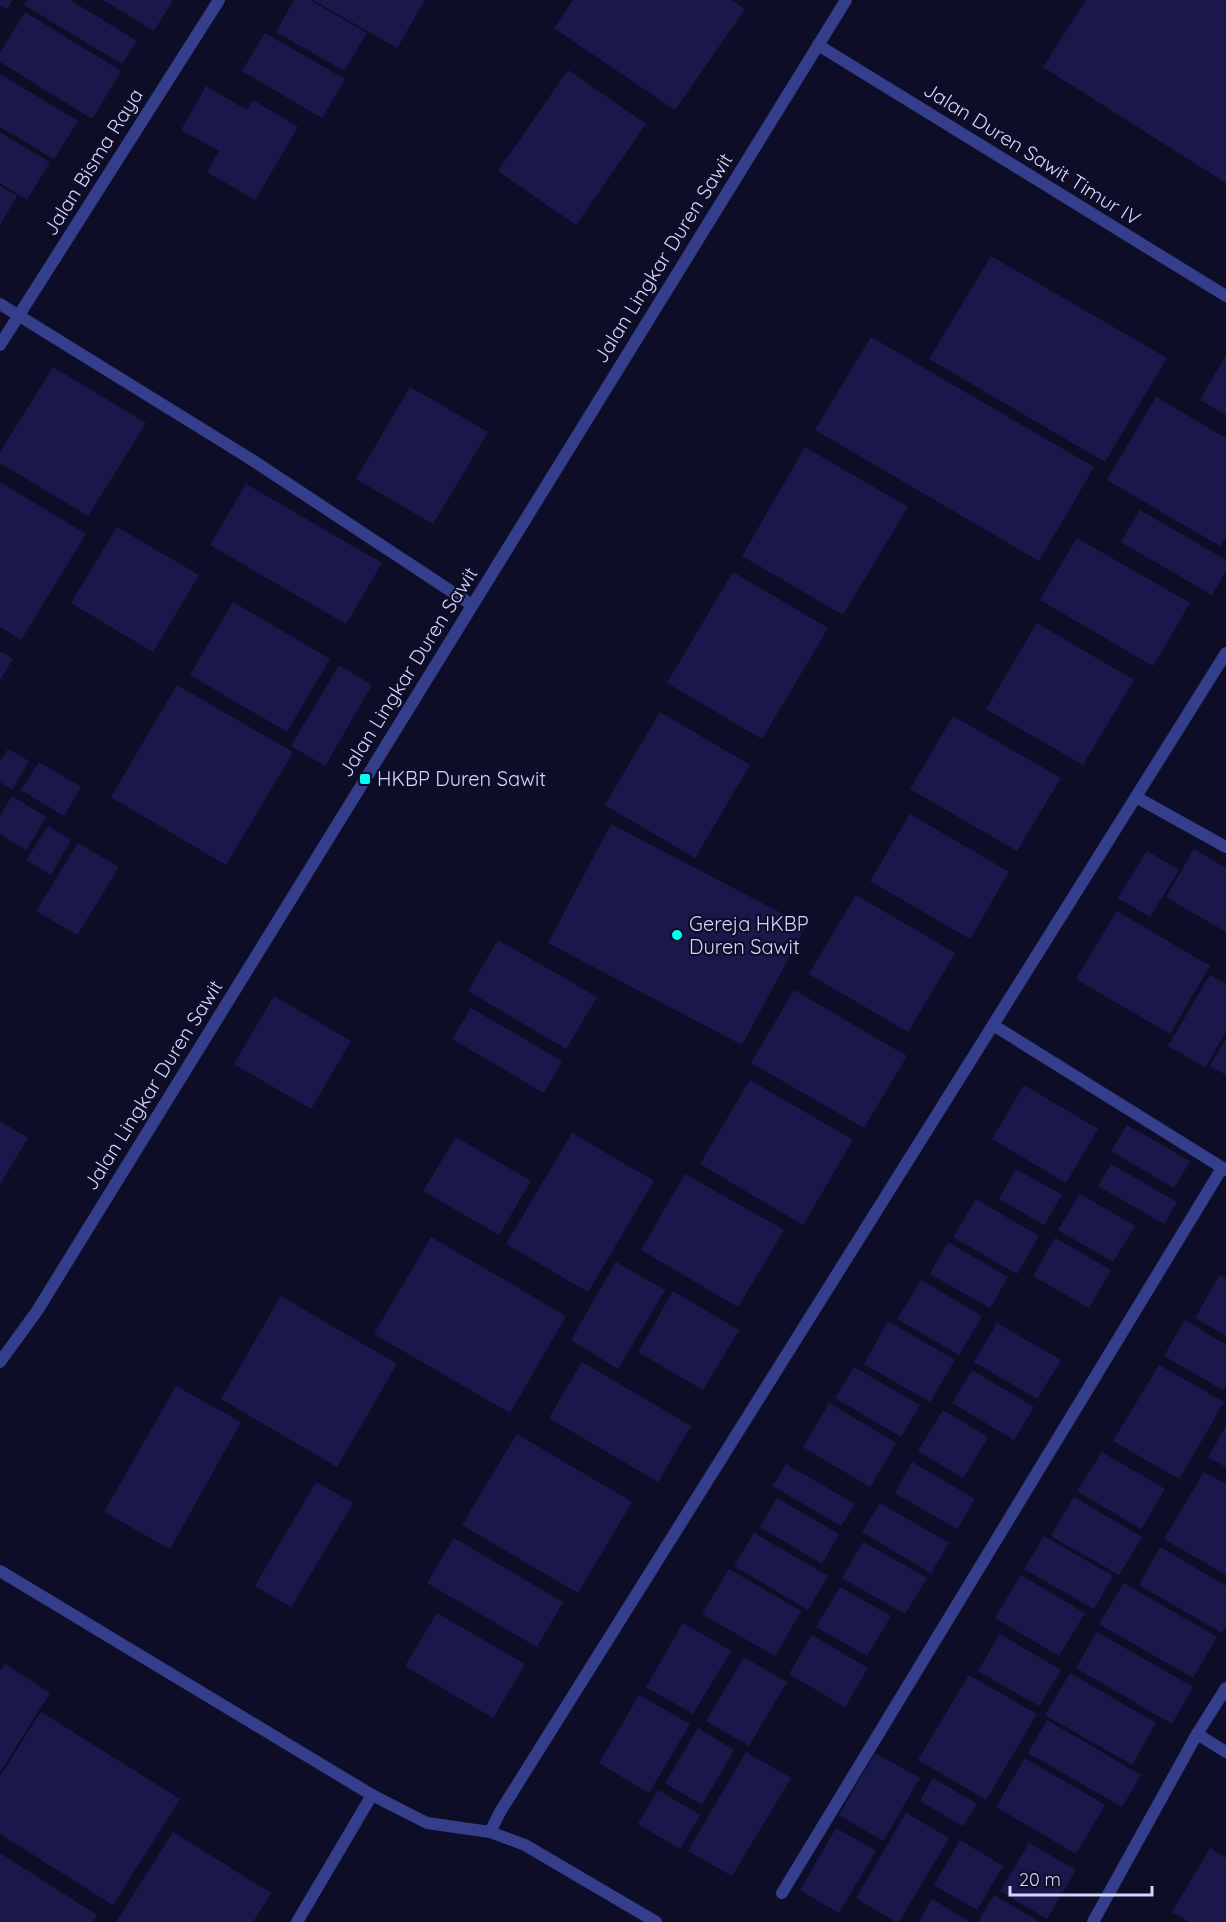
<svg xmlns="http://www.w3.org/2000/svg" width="1226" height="1922" font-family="Quicksand,sans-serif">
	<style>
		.building { fill: #1a184a }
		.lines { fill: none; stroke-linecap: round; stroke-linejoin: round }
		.minor { stroke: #343e8b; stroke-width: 12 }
		.tertiary { stroke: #343e8b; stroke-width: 12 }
		.poi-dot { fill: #00fff1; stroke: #0e0d28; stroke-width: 2 }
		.labels { text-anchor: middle; stroke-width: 4.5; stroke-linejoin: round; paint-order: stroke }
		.street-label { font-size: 20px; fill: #d4d6ff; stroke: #0e0d28 }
		.poi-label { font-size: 20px; fill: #d4d6ff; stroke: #0e0d28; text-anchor: start }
	</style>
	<rect width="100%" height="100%" fill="#0e0d28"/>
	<g class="building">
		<path d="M0,0H13L7,9L0,5Z"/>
		<path d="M27,0H70L137,41L122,64L24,5Z"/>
		<path d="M103,0H173L154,31Z"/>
		<path d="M294,0H310L367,33L344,71L276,32Z"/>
		<path d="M313,0H425L397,48Z"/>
		<path d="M573,0H732L745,9L675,110L554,28Z"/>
		<path d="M1086,0H1226V183L1043,67Z"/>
		<path d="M25,12L121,71L92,119L0,62V53Z"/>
		<path d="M265,33L345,79L322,118L242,71Z"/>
		<path d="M568,70L646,124L576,225L498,171Z"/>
		<path d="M0,74L78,121L54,159L0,127Z"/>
		<path d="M206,86L247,110L253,100L298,127L255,200L207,172L219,151L181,130Z"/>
		<path d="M0,132L50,162L27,200L0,183Z"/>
		<path d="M0,186L17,196L0,225Z"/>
		<path d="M991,256L1167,358L1105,462L929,359Z"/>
		<path d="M871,337L1094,467L1039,561L815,430Z"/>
		<path d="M1226,355V415L1200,400Z"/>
		<path d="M53,367L146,423L88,516L0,463V452Z"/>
		<path d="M410,387L488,432L433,524L356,479Z"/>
		<path d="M1156,397L1226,438V537L1220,546L1107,480Z"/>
		<path d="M805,447L908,507L843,615L742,556Z"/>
		<path d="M0,482L86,534L21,640L0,627Z"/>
		<path d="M246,484L382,563L346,624L210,545Z"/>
		<path d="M1140,510L1226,560V571L1212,595L1121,542Z"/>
		<path d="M117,527L199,575L153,652L71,603Z"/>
		<path d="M1077,538L1190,603L1153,666L1040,600Z"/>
		<path d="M733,572L828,628L762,739L667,683Z"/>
		<path d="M233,602L330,659L287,732L190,675Z"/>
		<path d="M1037,623L1134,680L1083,765L986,709Z"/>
		<path d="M0,651L13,659L0,680Z"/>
		<path d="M339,665L372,685L325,766L291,746Z"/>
		<path d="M177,685L293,752L226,865L111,797Z"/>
		<path d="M660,712L750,765L695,858L605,805Z"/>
		<path d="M953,716L1061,778L1017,851L910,789Z"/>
		<path d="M8,749L29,761L12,790L0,782V761Z"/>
		<path d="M39,762L81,787L64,816L21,790Z"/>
		<path d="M12,796L46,817L26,850L0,834V816Z"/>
		<path d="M910,814L1009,872L970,939L870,881Z"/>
		<path d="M611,824L806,926L742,1045L548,943Z"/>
		<path d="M48,826L71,840L51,875L26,860Z"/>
		<path d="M78,843L119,867L77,935L36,911Z"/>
		<path d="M1194,849L1226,868V932L1166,897Z"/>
		<path d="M1147,851L1179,870L1150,917L1118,898Z"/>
		<path d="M856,895L955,953L908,1032L809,974Z"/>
		<path d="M1117,911L1210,966L1170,1034L1076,979Z"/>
		<path d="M498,940L597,997L566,1049L468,991Z"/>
		<path d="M1210,975L1226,984V1032L1205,1067L1168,1046Z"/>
		<path d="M794,990L907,1056L864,1128L751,1063Z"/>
		<path d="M274,996L351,1041L311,1109L234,1064Z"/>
		<path d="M471,1008L562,1061L544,1093L452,1039Z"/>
		<path d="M1226,1039V1075L1210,1066Z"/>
		<path d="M750,1080L853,1140L803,1225L700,1164Z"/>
		<path d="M1024,1085L1098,1129L1066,1183L992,1139Z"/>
		<path d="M0,1121L28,1138L0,1184Z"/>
		<path d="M1127,1125L1190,1161L1174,1188L1111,1151Z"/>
		<path d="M572,1133L654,1181L588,1292L506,1244Z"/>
		<path d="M456,1137L531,1181L499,1235L423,1191Z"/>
		<path d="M1111,1164L1177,1202L1164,1224L1098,1186Z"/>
		<path d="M1016,1169L1062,1195L1044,1225L999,1199Z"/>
		<path d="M685,1174L784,1230L738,1307L641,1250Z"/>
		<path d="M1080,1194L1135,1226L1113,1262L1058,1230Z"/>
		<path d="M976,1199L1039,1236L1017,1274L953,1237Z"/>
		<path d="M431,1237L566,1316L510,1413L374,1334Z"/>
		<path d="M1055,1238L1111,1270L1089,1308L1033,1276Z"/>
		<path d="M948,1242L1008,1277L990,1308L930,1274Z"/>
		<path d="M616,1262L665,1290L618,1369L571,1340Z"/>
		<path d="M1220,1275L1226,1279V1336L1195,1318Z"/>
		<path d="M921,1280L982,1316L959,1355L897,1319Z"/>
		<path d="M673,1291L739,1330L703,1390L638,1352Z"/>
		<path d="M281,1296L397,1364L337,1467L221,1399Z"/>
		<path d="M1185,1320L1226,1345V1385L1223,1390L1164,1356Z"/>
		<path d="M888,1321L955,1360L930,1402L864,1364Z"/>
		<path d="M997,1323L1061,1360L1037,1399L974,1362Z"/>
		<path d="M582,1362L691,1426L658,1482L549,1418Z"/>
		<path d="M1159,1365L1224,1402L1179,1479L1113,1441Z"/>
		<path d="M854,1367L920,1405L901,1437L835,1398Z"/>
		<path d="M972,1370L1034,1407L1014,1440L952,1403Z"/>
		<path d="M176,1386L241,1422L170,1549L104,1512Z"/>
		<path d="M829,1403L896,1443L870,1487L803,1447Z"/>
		<path d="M943,1410L988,1437L963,1478L918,1451Z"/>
		<path d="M1226,1426V1467L1208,1457Z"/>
		<path d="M517,1434L632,1502L578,1593L462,1525Z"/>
		<path d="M1102,1452L1165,1489L1141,1529L1077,1491Z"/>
		<path d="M912,1462L975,1499L957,1529L895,1493Z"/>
		<path d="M786,1464L855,1504L841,1526L773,1486Z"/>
		<path d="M1204,1472L1226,1484V1575L1164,1539Z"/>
		<path d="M316,1482L353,1503L291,1607L255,1586Z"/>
		<path d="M1074,1497L1142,1537L1119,1575L1051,1536Z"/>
		<path d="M777,1498L839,1534L822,1564L760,1527Z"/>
		<path d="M880,1503L949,1543L931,1573L862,1532Z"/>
		<path d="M754,1533L828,1576L808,1610L734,1566Z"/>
		<path d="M1044,1536L1113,1576L1094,1609L1024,1569Z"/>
		<path d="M454,1538L563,1602L537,1647L427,1583Z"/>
		<path d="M863,1542L927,1578L905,1614L842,1578Z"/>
		<path d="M1160,1547L1226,1586V1626L1222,1633L1139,1585Z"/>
		<path d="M729,1569L801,1611L775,1656L702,1614Z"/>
		<path d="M1021,1575L1085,1613L1059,1656L995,1618Z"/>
		<path d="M1124,1583L1217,1637L1193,1678L1099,1624Z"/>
		<path d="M840,1587L891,1616L867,1656L816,1627Z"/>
		<path d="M437,1613L525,1664L493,1718L405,1666Z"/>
		<path d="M683,1623L731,1651L693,1714L646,1687Z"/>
		<path d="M1097,1632L1193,1687L1172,1724L1076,1668Z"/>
		<path d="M1000,1634L1061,1670L1039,1706L978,1671Z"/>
		<path d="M812,1635L868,1668L845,1707L789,1674Z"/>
		<path d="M744,1657L787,1682L749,1746L706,1721Z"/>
		<path d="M5,1664L50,1693L0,1772V1671Z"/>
		<path d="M1070,1673L1156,1723L1132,1765L1045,1715Z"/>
		<path d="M969,1675L1037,1714L986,1800L918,1760Z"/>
		<path d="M639,1695L690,1724L649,1793L599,1763Z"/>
		<path d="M41,1712L180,1799L113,1905L0,1834V1776Z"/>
		<path d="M1047,1720L1141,1775L1122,1807L1028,1753Z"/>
		<path d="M698,1728L734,1750L702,1805L665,1783Z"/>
		<path d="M746,1752L791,1778L732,1876L688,1851Z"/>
		<path d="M875,1753L920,1778L883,1841L839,1815Z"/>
		<path d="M1025,1758L1105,1805L1076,1854L996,1807Z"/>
		<path d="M933,1778L977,1804L963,1826L920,1801Z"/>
		<path d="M658,1790L700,1815L680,1849L638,1824Z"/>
		<path d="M906,1813L949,1838L899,1922H896L856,1898Z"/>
		<path d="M836,1828L876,1851L839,1913L800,1890Z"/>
		<path d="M173,1832L271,1893L253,1922H116Z"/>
		<path d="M960,1840L1003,1866L977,1910L934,1885Z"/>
		<path d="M1029,1843L1076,1870L1047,1919L1000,1891Z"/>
		<path d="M1210,1848L1226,1858V1922H1189L1172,1912Z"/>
		<path d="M0,1853L97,1915L93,1922H0Z"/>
		<path d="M994,1895L1040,1922H978Z"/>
		<path d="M932,1899L970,1922H919Z"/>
	</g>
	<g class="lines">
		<g class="minor">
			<path d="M818,45L1226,296"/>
			<path d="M0,304L249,458L472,605"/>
			<path d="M0,345L219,0"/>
			<path d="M1136,797L1226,847"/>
			<path d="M993,1025L1226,1170"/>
			<path d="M1197,1734L1226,1752"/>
			<path d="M490,1832L500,1812L1226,653"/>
			<path d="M782,1893L1222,1168"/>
			<path d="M297,1922L372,1795"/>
			<path d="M1093,1922L1197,1734L1226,1688"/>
		</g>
		<g class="tertiary">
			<path d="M0,1362L37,1311L846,0"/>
			<path d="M0,1571L372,1795L427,1823L490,1832L525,1845L656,1922"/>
		</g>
	</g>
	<g class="poi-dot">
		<rect x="359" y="773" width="12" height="12" rx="3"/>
		<circle cx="677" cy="935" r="6"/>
	</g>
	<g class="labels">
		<g class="street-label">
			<text transform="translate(1032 154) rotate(32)" y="7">Jalan Duren Sawit Timur IV</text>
			<text transform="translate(93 162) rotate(-58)" y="7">Jalan Bisma Raya</text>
			<text transform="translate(663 258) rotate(-58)" y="7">Jalan Lingkar Duren Sawit</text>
			<text transform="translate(408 672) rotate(-58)" y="7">Jalan Lingkar Duren Sawit</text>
			<text transform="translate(153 1085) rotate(-58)" y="7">Jalan Lingkar Duren Sawit</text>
		</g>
		<g class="poi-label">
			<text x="377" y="786">HKBP Duren Sawit</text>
			<text x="689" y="931">Gereja HKBP<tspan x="689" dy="23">Duren Sawit</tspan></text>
		</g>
	</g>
	<path d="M1010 1886v9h142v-9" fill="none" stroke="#d4d6ff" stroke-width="3"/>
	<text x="1019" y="1886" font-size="18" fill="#d4d6ff" stroke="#0e0d28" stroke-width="4.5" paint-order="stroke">20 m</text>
</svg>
